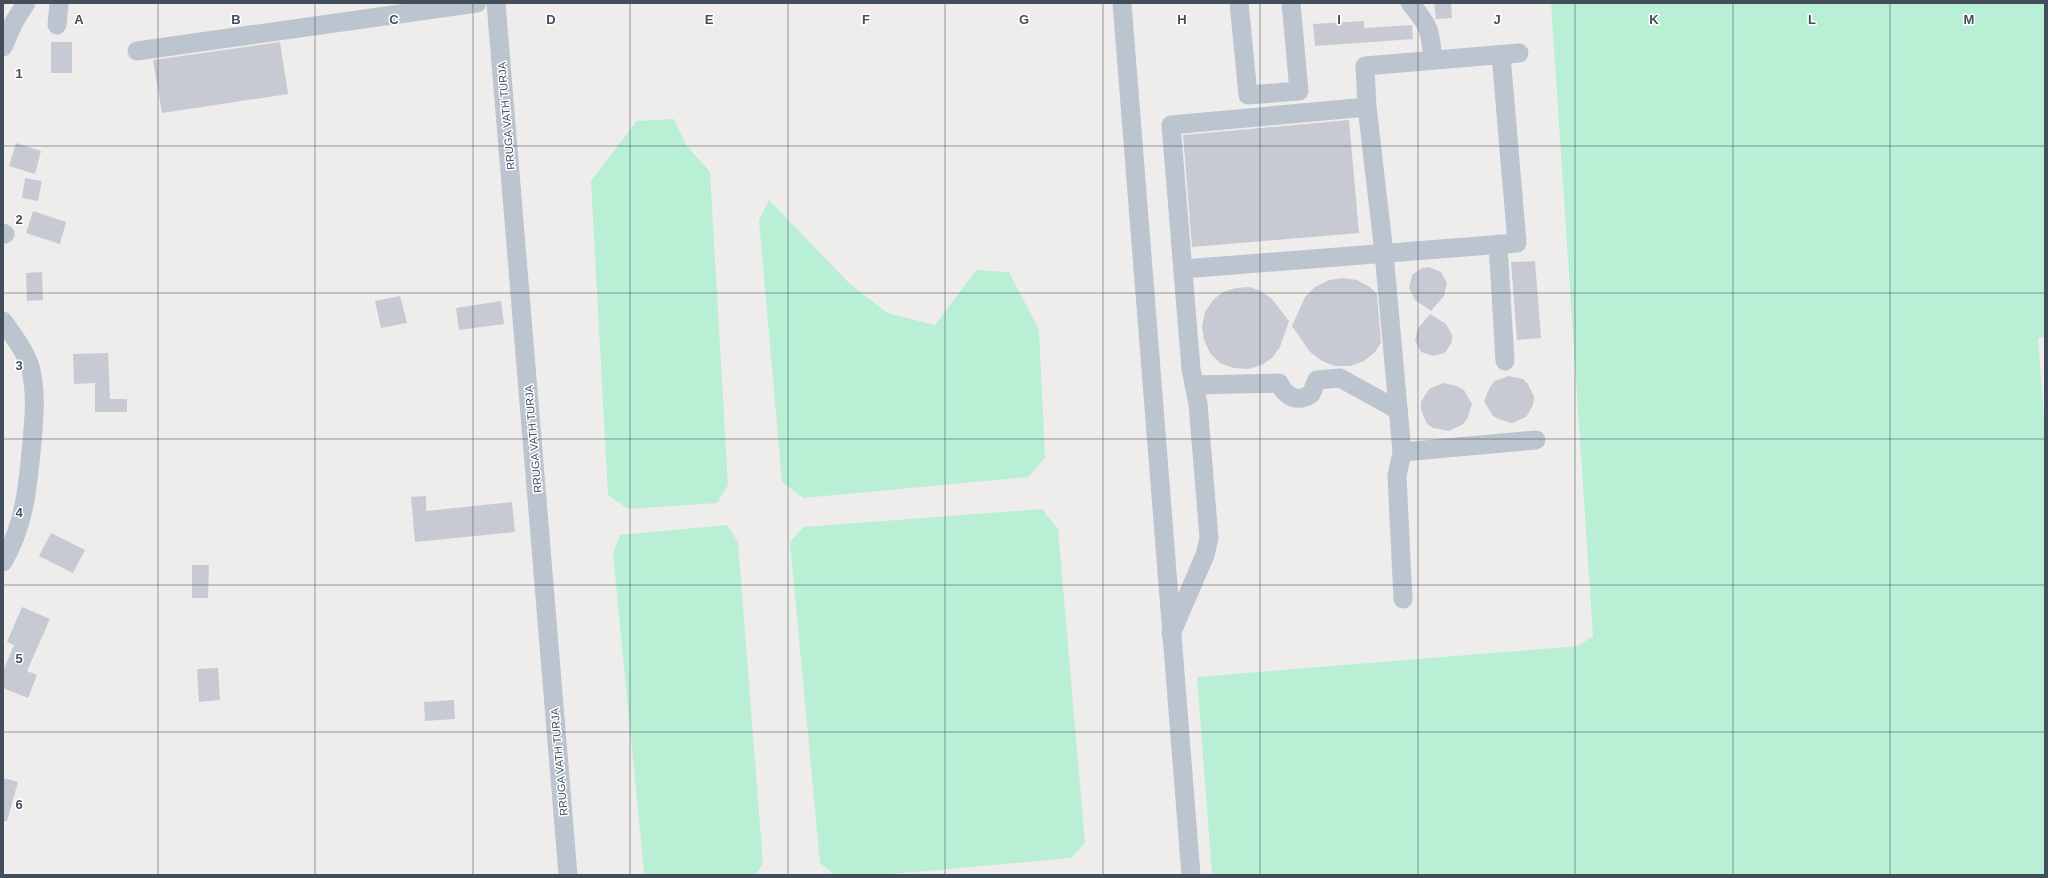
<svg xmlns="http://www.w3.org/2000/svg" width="2048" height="878" font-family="Helvetica,sans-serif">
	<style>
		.green { fill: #b9efd5 }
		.building { fill: #c8cad3 }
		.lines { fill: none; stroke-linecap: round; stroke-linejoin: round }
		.minor { stroke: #bcc5cf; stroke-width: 19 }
		.grid { fill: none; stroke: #444d5a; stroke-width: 1; stroke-opacity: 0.55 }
		.labels { text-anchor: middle; stroke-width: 3; stroke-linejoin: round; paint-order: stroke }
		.street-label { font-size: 11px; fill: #444d5a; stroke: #fff }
		.grid-label { font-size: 13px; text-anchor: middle; font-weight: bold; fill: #444d5a; stroke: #fff; stroke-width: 3; stroke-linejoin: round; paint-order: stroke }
	</style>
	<rect width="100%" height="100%" fill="#efedec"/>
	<g class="green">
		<path d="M1551,3H2045V337L2038,338L2045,429V875H1212L1197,677L1578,646L1593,636Z"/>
		<path d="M674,119L686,145L710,172L728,485L717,503L628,509L608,495L591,181L637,121Z"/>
		<path d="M769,200L849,283L887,313L935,325L976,270L1009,272L1039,330L1045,458L1028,477L803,498L782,482L759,220Z"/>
		<path d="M1042,509L1058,529L1085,843L1071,858L881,875H835L820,863L790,542L804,527Z"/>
		<path d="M727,525L738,542L763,864L755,875H646L644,872L613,554L620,535Z"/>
	</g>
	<g class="building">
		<path d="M1434,3H1451L1452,18L1436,19Z"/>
		<path d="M1364,21V28L1412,25L1413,39L1315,46L1313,24Z"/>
		<rect x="51" y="42" width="21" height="31"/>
		<path d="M280,42L288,94L162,113L153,60Z"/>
		<path d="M1349,120L1359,233L1192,247L1183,135Z"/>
		<path d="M16,143L41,151L35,174L9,166Z"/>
		<path d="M25,178L42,181L38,201L22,198Z"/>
		<path d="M33,211L66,222L60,244L26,233Z"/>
		<path d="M1535,261L1541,338L1517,340L1511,262Z"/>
		<path d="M1429,267L1441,272L1447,283L1444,296L1431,311L1415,300L1409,288L1412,275L1422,268Z"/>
		<path d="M42,272L43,300L27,301L26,273Z"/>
		<path d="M1343,278L1357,280L1370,287L1377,294L1381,343L1375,352L1364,361L1350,366H1335L1322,361L1310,352L1292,326L1305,297L1315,287L1329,280Z"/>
		<path d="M1249,287L1261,291L1272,299L1289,321L1280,347L1272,358L1262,365L1248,369L1234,368L1220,363L1210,353L1204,340L1202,326L1205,312L1213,300L1223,292L1236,288Z"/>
		<path d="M400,296L407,323L381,328L375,301Z"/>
		<path d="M501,301L504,324L459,330L456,308Z"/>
		<path d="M1430,314L1446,324L1452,335V342L1445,353L1433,356L1421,352L1415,340L1418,328Z"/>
		<path d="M108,353L110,399H127V412H95V383L74,384L73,354Z"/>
		<path d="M1508,376L1523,379L1528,384L1534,397L1533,405L1526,417L1512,423L1498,419L1492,415L1484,401L1490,387L1495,381Z"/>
		<path d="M1443,383L1457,386L1464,390L1472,404L1467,419L1462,425L1448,431L1433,428L1427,424L1421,410V402L1429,389Z"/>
		<path d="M426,496V511L512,502L515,532L415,542L411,497Z"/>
		<path d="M51,533L85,550L73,573L39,556Z"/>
		<path d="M192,565H209L208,598H192Z"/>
		<path d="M22,607L50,619L27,671L37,675L28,698L3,688V671L14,645L7,642Z"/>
		<path d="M218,668L220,700L199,702L197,669Z"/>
		<path d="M454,700L455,719L425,721L424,702Z"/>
		<path d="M3,778L18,782L7,821H3Z"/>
	</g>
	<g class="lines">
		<g class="minor">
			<path d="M496,3L568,875"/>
			<path d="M1122,3L1191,875"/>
			<path d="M1239,3L1248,95L1299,91L1291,3"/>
			<path d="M1410,3C1430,27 1430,29 1433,60"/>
			<path d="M57,25L59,3"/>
			<path d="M3,47L14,22L26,3"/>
			<path d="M137,51L477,3"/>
			<path d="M1367,107L1365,66L1519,53"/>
			<path d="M3,233L5,234"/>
			<path d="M1498,244L1505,361"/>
			<path d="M1183,269L1517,243L1501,55"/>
			<path d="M3,321C14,337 29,355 32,375C36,397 34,419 32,442C28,484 25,525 3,562"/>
			<path d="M1194,385L1279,383C1286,397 1297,403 1311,394L1317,380L1340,378L1398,410"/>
			<path d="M1402,452L1536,440"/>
			<path d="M1171,634L1205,555L1209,538L1198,404L1191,369L1171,125L1367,107L1384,253L1402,452L1397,476L1403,599"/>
		</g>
	</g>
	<path class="grid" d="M158,3V875M315,3V875M473,3V875M630,3V875M788,3V875M945,3V875M1103,3V875M1260,3V875M1418,3V875M1575,3V875M1733,3V875M1890,3V875M3,146H2045M3,293H2045M3,439H2045M3,585H2045M3,732H2045"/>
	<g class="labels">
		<g class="street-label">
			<text transform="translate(506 116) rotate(-95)" y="4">RRUGA VATH TURJA</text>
			<text transform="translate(533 439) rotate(-95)" y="4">RRUGA VATH TURJA</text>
			<text transform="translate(559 762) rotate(-95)" y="4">RRUGA VATH TURJA</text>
		</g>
	</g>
	<g class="grid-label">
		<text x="79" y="24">A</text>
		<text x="236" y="24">B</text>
		<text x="394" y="24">C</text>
		<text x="551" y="24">D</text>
		<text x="709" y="24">E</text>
		<text x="866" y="24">F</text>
		<text x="1024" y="24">G</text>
		<text x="1182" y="24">H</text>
		<text x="1339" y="24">I</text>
		<text x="1497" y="24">J</text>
		<text x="1654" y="24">K</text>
		<text x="1812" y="24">L</text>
		<text x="1969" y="24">M</text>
		<text x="19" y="78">1</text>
		<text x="19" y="224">2</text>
		<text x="19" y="370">3</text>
		<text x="19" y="517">4</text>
		<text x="19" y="663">5</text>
		<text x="19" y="809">6</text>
	</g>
	<rect width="2048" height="878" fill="none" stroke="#444d5a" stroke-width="8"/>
</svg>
